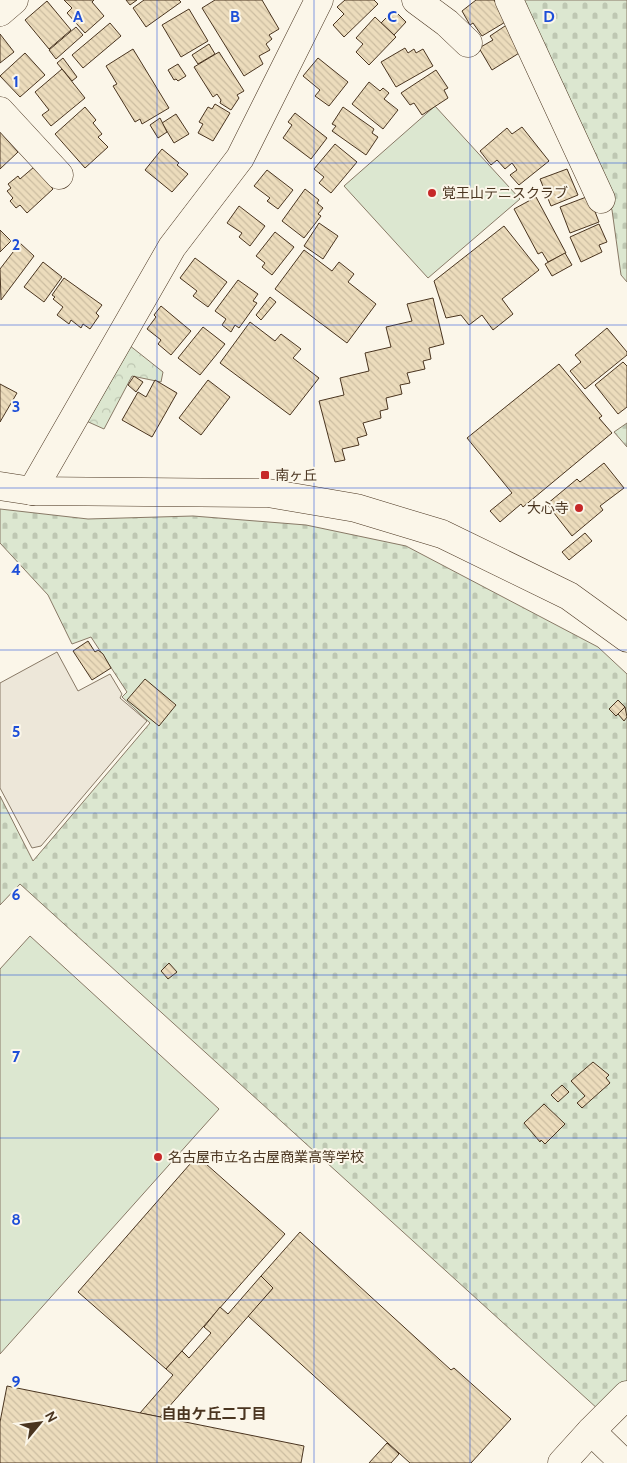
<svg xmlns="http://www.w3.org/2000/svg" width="627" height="1463" font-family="Cabin,'Noto Sans JP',sans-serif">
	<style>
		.grass { fill: #dce7d0; stroke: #887966 }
		.cemetery { fill: url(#cemetery-stones); stroke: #887966 }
		.park { fill: url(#park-crowns); stroke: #887966 }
		.parking { fill: #ede7d9; stroke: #887966 }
		.building { fill: url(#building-back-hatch); stroke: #4a3520 }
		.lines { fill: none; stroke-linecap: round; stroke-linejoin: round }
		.minor-casing { stroke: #4a3520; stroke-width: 29 }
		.minor { stroke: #fbf6e9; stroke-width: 28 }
		.grid { fill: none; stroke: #1d4ed8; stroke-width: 1; stroke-opacity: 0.55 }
		.poi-dot { fill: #c62828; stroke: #fbf6e9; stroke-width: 2 }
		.labels { text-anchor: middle; stroke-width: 4; stroke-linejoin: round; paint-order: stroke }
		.poi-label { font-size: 14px; fill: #4a3520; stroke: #fbf6e9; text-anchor: start }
		.neighbourhood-label { font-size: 15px; font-weight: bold; fill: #4a3520; stroke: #fbf6e9 }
		.grid-label { font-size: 16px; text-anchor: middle; font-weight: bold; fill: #1d4ed8; stroke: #fbf6e9; stroke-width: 4; stroke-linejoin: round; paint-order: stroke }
	</style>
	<defs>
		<pattern id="cemetery-stones" width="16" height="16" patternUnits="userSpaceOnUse" patternTransform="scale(1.25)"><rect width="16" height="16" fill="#dce7d0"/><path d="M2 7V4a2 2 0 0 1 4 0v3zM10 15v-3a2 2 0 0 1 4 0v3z" fill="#bec7b2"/></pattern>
		<pattern id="park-crowns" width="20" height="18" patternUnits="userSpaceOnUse" patternTransform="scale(1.25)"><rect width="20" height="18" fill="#dce7d0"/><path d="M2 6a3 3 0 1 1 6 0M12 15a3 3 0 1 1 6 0" fill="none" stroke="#bec7b2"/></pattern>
		<pattern id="building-back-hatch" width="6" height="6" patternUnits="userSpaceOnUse" patternTransform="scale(1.25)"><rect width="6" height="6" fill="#ecdcbc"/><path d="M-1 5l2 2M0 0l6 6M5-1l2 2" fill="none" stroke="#ccbda1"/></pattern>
	</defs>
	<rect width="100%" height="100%" fill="#fbf6e9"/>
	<g class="grass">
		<path d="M435,106L520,199L428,278L344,186Z"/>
		<path d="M30,936L219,1109L0,1354V969Z"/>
	</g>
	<g class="cemetery">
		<path d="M519,0H627V282L621,275L612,210Z"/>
		<path d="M627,423V447L614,432Z"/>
		<path d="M0,509L88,519L193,516L306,525L406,546L598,647L627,674V1382L599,1410L20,884L0,905V796L33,861L150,723L122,697L127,692L91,637L72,644L48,595L0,543Z"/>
	</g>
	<path class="park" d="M129,345L163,372L161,382L132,376L104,429L84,420Z"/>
	<path class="parking" d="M57,652L78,691L110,674L122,694L120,698L147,721L41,846L32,848L0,788V683Z"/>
	<g class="building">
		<path d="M64,0H94L92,2L104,16L85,33L67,13L72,8Z"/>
		<path d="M126,0H137L130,5Z"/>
		<path d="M144,0H179L181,2L146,27L133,8Z"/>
		<path d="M215,0H262L279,29L269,35L272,39L266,44L270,50L259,56L263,64L244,76L202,8Z"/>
		<path d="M345,0H374L378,4L344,37L333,25L344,14L337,7Z"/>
		<path d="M476,0H494L507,21L482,36L473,23L470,25L462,11Z"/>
		<path d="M47,1L71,30L49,49L25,20Z"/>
		<path d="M189,9L208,41L181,57L162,25Z"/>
		<path d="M394,10L406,22L394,35L381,23Z"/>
		<path d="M375,17L396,37L369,65L356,52L363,44L356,38Z"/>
		<path d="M110,23L121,36L83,68L72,55Z"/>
		<path d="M508,24L524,50L492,70L479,48L493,40L490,36Z"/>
		<path d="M76,27L83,35L56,59L49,50Z"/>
		<path d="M0,34L14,52L0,63Z"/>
		<path d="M209,44L215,54L198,64L192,55Z"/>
		<path d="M405,48L408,53L414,49L416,53L423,49L433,66L396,87L381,62Z"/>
		<path d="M133,49L169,108L142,124L140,119L135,122L113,86L117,84L106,66Z"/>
		<path d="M219,52L244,91L237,95L239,98L231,110L220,103L221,100L217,94L213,97L194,67Z"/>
		<path d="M25,53L45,75L20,97L0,76Z"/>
		<path d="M63,58L77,77L72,81L57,63Z"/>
		<path d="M318,58L348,82L329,106L315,96L320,90L303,76Z"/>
		<path d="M178,64L186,76L178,81L176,79L174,80L168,70Z"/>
		<path d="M62,69L85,98L51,126L42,115L49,110L35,92Z"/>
		<path d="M436,70L448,88L444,90L448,98L422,115L414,103L410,105L401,93Z"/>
		<path d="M369,82L380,91L383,88L389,93L384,99L398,110L383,129L352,104Z"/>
		<path d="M215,104L230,113L213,141L198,133L203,124L199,122L208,107L212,109Z"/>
		<path d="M85,107L96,120L93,123L102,134L98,137L108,147L85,168L55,134Z"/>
		<path d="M343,107L374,129L372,133L378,137L366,155L332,131L336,126L332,124Z"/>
		<path d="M295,113L327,138L311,159L283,138L292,125L288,122Z"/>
		<path d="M176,114L189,134L174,143L162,123Z"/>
		<path d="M160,118L167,132L158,138L150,125Z"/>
		<path d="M522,127L549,161L519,185L510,175L517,170L512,163L505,169L497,160L491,165L480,151L507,128L512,134Z"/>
		<path d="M0,132L18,152L0,169Z"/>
		<path d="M335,144L357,162L331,193L319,183L324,177L314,169Z"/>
		<path d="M162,149L179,163L177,165L188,174L172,192L145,170Z"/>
		<path d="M34,167L53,189L27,213L20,205L16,208L10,201L13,198L7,191L11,188L8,184L18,176L20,179Z"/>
		<path d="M567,169L578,195L551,206L540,179Z"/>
		<path d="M267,170L293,190L278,209L267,201L270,198L254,186Z"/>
		<path d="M305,189L319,200L317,203L323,208L318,214L321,216L304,238L282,221Z"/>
		<path d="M589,196L599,222L570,233L560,207Z"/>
		<path d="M536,197L566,253L548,262L542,252L538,254L514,209Z"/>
		<path d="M239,206L265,226L250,246L239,237L242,233L227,223Z"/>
		<path d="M319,223L338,236L323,259L304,246Z"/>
		<path d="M599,224L607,242L599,245L602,252L581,262L570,237Z"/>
		<path d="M504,226L539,270L502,299L513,314L493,330L482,315L469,325L461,315L446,318L434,281Z"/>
		<path d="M0,230L11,241L0,252Z"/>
		<path d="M275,232L294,247L272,275L262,267L265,263L256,256Z"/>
		<path d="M20,243L34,256L1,300L0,269Z"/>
		<path d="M304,250L332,271L339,262L354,274L348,282L376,304L347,343L275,289Z"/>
		<path d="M565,253L572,265L552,276L545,264Z"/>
		<path d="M195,258L227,282L208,307L193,296L197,291L180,278Z"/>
		<path d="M43,262L62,277L44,302L24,287Z"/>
		<path d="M64,278L102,305L96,313L99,316L90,329L83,324L81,328L71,320L69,324L57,315L63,307L53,299L55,297L52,295Z"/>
		<path d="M238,280L258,294L253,301L257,303L239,328L235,325L231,332L222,325L226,319L215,311Z"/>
		<path d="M270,297L276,302L261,320L256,315Z"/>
		<path d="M433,298L444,344L429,348L431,359L423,361L425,369L407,373L410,383L400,385L402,394L386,398L388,409L380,411L381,418L363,423L367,435L357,438L359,445L342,449L345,460L335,462L319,401L344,395L340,378L369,371L365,353L391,347L386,327L412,321L407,304Z"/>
		<path d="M161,306L191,331L171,355L158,344L161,340L147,329L156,317L154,315Z"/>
		<path d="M250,322L275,341L281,334L301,349L293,358L319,378L290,415L220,363Z"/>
		<path d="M203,327L225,344L200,375L178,358Z"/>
		<path d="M607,328L627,352V355L585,389L570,371L581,362L575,355Z"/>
		<path d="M623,362L627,366V407L618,414L595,385Z"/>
		<path d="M559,364L602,416L599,418L612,433L523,507L521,504L500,522L490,511L512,493L467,438Z"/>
		<path d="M134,376L143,382L136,392L128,385Z"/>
		<path d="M155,380L177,393L152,437L122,420L138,392L146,397Z"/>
		<path d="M208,380L230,397L201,435L179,418Z"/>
		<path d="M0,384L17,393L0,422Z"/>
		<path d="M604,463L624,488L600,506L603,510L572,536L547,504L577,479L580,482Z"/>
		<path d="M585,533L592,541L569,560L562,552Z"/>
		<path d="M88,641L95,652L98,650L103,654L111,668L92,680L73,651Z"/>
		<path d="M145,679L176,705L159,726L127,700Z"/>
		<path d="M618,700L625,707L616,716L609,709Z"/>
		<path d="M625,707L627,717L624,721L618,714Z"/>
		<path d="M169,963L177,972L168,979L161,971Z"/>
		<path d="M593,1062L609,1075L606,1078L610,1083L582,1108L577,1103L585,1096L571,1081Z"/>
		<path d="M562,1085L569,1092L558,1102L551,1095Z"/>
		<path d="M544,1104L565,1124L545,1144L541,1140L540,1142L524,1123Z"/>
		<path d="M197,1156L285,1234L166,1369L78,1292Z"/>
		<path d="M300,1232L451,1370L454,1368L511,1419L471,1463H410L248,1316L273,1288L261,1276Z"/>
		<path d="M261,1276L273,1288L160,1417L140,1413L173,1375L166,1369L182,1351L189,1358L211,1333L204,1327L220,1307L228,1314Z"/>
		<path d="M7,1386L304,1446L301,1463H0V1422Z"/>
		<path d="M387,1443L399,1454L391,1463H369Z"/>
	</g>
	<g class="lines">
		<g class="minor-casing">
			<g id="minor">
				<path d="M416,0L447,23L468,43"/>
				<path d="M509,0L601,199"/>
				<path d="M0,12L14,0"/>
				<path d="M0,111L59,175"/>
				<path d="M0,486L32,491L268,493L356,508L442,534L569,596L627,638"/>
				<path d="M32,491L172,247L240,158L319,0"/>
				<path d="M562,1463L591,1431"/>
				<path d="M624,1463L591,1431L627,1395"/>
			</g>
		</g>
		<use href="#minor" class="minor"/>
	</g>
	<path class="grid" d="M157,0V1463M314,0V1463M470,0V1463M0,163H627M0,325H627M0,488H627M0,650H627M0,813H627M0,975H627M0,1138H627M0,1300H627"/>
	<g class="poi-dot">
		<circle cx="432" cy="193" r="5"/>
		<rect x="260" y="470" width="10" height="10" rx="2.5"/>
		<circle cx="579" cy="508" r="5"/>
		<circle cx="158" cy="1157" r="5"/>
	</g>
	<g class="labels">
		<g class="poi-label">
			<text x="442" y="198">覚王山テニスクラブ</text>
			<text x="275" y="480">南ヶ丘</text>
			<text x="569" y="513" text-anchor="end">大心寺</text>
			<text x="168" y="1162">名古屋市立名古屋商業高等学校</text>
		</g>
		<g class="neighbourhood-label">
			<text x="214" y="1419">自由ケ丘二丁目</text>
		</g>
	</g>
	<g class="grid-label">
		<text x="78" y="22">A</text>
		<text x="235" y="22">B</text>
		<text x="392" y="22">C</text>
		<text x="549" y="22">D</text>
		<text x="16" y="87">1</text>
		<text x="16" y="250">2</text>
		<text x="16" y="412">3</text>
		<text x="16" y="575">4</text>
		<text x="16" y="737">5</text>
		<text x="16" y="900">6</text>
		<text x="16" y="1062">7</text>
		<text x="16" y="1225">8</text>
		<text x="16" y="1387">9</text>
	</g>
	<g transform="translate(40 1423) rotate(61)" stroke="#fbf6e9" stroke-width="4" paint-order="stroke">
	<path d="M0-4L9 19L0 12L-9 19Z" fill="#4a3520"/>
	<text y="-8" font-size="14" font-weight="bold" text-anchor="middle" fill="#4a3520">N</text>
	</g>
</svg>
